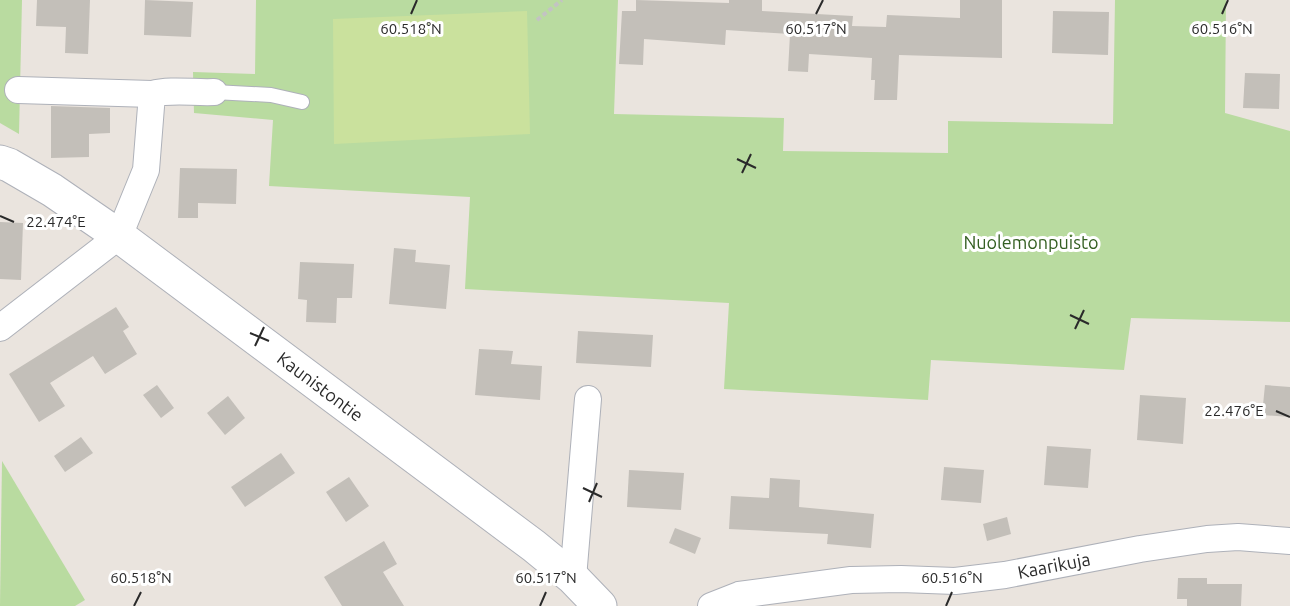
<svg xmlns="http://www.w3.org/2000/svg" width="1290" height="606" font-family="Ubuntu,sans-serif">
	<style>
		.green { fill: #b9dba0 }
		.pitch { fill: #cae19d }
		.building { fill: #c3bfb9 }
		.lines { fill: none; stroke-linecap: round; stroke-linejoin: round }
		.lane-casing { stroke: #aeb1b9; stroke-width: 16 }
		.street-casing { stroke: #aeb1b9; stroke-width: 28 }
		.secondary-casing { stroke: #aeb1b9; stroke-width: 35 }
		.path { stroke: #c3c3c3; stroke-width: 4; stroke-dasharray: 4.5 3; stroke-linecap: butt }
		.lane { stroke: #fff; stroke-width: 14 }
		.street { stroke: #fff; stroke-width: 26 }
		.secondary { stroke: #fff; stroke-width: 33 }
		.ticks { fill: none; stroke: #2a2a2a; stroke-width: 2 }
		.labels { text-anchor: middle; stroke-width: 6; stroke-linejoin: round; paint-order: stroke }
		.park-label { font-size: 18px; fill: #345f22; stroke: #fff }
		.street-label { font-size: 18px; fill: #2a2a2a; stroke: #fff }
		.ticks-label { font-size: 15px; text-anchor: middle; fill: #2a2a2a; stroke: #fff; stroke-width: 6; stroke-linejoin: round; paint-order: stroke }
	</style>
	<rect width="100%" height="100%" fill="#eae4de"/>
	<g class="green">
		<path d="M0,0H22L19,134L0,123Z"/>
		<path d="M256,0H618L614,114L784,118L783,151L948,153V121L1113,124L1115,0H1226L1225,113L1290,131V322L1131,318L1124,370L931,360L928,400L724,389L729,303L465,289L470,197L269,186L273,120L194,113L193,72L255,74Z"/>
		<path d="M2,461L85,600L75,606H0Z"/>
	</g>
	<path class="pitch" d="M527,11L530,134L334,144L333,19Z"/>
	<g class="building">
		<path d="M37,0H90L88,54L65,53L66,27L36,26Z"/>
		<path d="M145,0L193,2L191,37L144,35Z"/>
		<path d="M636,0L729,3V0H762V11L853,16L852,26L886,27L887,15L960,18V0H1002V58L899,55L897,100H874L875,80H871L872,58L809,54L808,72L788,71L790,34L726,30L725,45L644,39L643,65L619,64L622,11H636Z"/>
		<path d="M1053,11L1109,12L1108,55L1052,53Z"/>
		<path d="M1245,73L1280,74L1279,109L1243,108Z"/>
		<path d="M51,106L110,108V133L89,134V157L51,158Z"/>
		<path d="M180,168L237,169L236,204L198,203V218H178Z"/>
		<path d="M0,222L23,223L21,280L0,279Z"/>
		<path d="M394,248L416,250L415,262L450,265L446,309L389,304Z"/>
		<path d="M300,262L354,264L352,298H337L336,323L306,322L307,300L298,299Z"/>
		<path d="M116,307L129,327L123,331L137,354L105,374L93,356L50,383L65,406L39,422L9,374Z"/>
		<path d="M578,331L653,335L651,367L576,363Z"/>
		<path d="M479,349L513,351L511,364L542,366L540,400L475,395Z"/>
		<path d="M157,385L174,408L161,418L143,395Z"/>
		<path d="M1265,385L1290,387V417L1262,415Z"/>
		<path d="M1140,395L1186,398L1183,444L1137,440Z"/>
		<path d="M228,396L245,418L225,435L207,413Z"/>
		<path d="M81,437L93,453L65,472L54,456Z"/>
		<path d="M1047,446L1091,449L1088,488L1044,485Z"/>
		<path d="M281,453L295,473L245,507L231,487Z"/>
		<path d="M944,467L984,470L981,503L941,500Z"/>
		<path d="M629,470L684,473L681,510L627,507Z"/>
		<path d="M349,477L369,506L346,522L326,492Z"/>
		<path d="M770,478L800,480L799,507L874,514L871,548L827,544L828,534L729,529L731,496L769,498Z"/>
		<path d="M1007,517L1011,534L987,541L983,524Z"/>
		<path d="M675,528L701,538L695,554L669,543Z"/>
		<path d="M384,541L397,564L383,572L404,606H342L324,577Z"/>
		<path d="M1178,578H1207V584H1242L1241,606H1187V599H1177Z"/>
	</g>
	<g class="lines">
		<g class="lane-casing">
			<path id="lane" d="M214,92L271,95L302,102"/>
		</g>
		<g class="street-casing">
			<g id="street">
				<path d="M18,90L152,94"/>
				<path d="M0,328L119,236L146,170L152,94C171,89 194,93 214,92"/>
				<path d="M573,578L588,399"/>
				<path d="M711,606L739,595L851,580L901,579L955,581L1005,575L1140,549L1207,539L1238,537L1290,541"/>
			</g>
		</g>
		<g class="secondary-casing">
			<path id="secondary" d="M0,162L9,165L52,190L119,236L534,546L573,578L600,606"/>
		</g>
		<path class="path" d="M537,20L562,0"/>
		<use href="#lane" class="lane"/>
		<use href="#street" class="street"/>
		<use href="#secondary" class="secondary"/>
	</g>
	<path class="ticks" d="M411,14L417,0M816,14L823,0M1222,14L1228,0M737,159L756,168M742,173L751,154M0,216L14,222M1070,315L1089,324M1075,329L1084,310M250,333L269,341M255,346L264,327M1276,411L1290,417M583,488L602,497M589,502L597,483M134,606L141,592M540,606L546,592M946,606L952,592"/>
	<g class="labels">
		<g class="park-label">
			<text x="1031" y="249">Nuolemonpuisto</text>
		</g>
		<g class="street-label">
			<text transform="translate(320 387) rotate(37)" y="6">Kaunistontie</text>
			<text transform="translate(1054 566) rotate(-11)" y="6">Kaarikuja</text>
		</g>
	</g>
	<g class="ticks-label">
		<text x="411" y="34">60.518°N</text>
		<text x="816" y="34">60.517°N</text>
		<text x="1222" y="34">60.516°N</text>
		<text x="56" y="227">22.474°E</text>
		<text x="1234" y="416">22.476°E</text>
		<text x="141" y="583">60.518°N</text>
		<text x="546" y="583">60.517°N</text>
		<text x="952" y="583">60.516°N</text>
	</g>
</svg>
